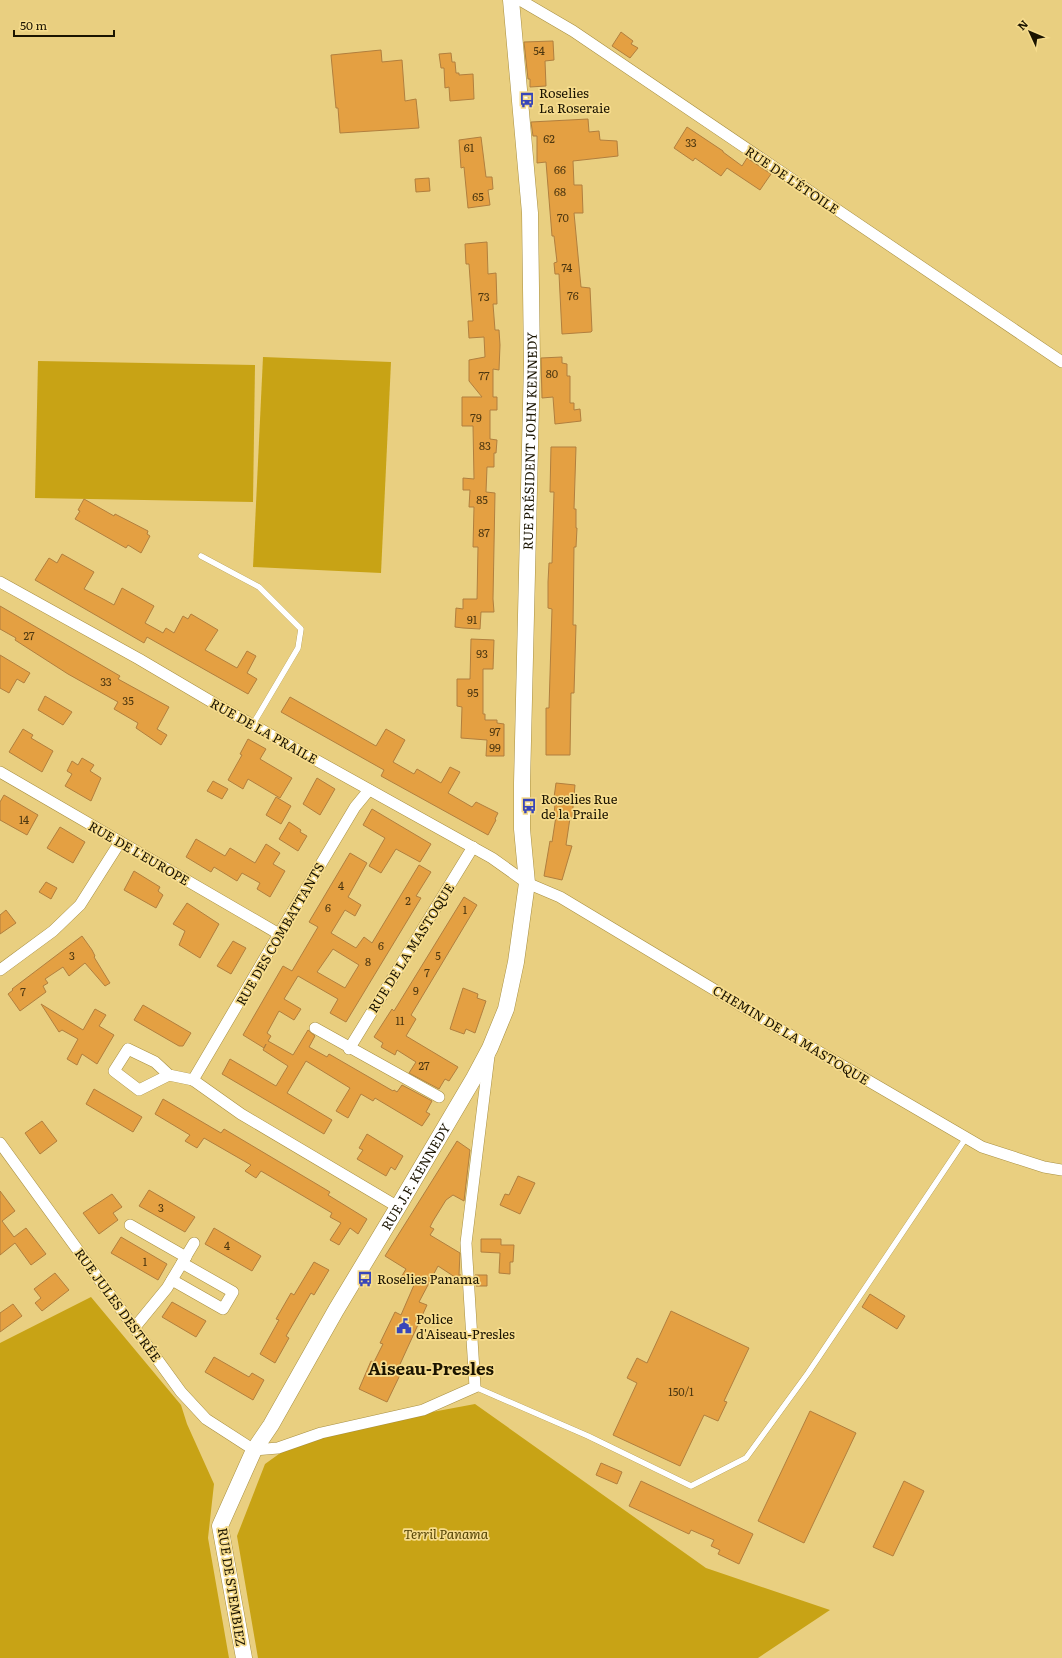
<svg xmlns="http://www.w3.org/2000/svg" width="1062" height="1658" font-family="Literata,serif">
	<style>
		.green { fill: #c8a315 }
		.building { fill: #e4a042; stroke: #b17f3e; fill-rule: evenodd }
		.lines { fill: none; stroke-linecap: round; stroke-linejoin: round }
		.lane-casing { stroke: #a88f40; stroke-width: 6 }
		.street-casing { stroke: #a88f40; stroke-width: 12 }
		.secondary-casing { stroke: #a88f40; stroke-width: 17 }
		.lane { stroke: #fff; stroke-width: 5.5 }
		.street { stroke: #fff; stroke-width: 11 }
		.secondary { stroke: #fff; stroke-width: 16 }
		.labels { text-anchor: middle; stroke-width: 3.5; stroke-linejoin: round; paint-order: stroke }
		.number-label { font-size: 11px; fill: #4d3710 }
		.poi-label { font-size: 13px; fill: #1b1400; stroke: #f6dc8d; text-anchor: start }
		.street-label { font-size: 13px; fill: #1b1400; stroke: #f6dc8d }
		.park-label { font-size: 13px; font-style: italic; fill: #524100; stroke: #f6dc8d }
		.district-label { font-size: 17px; font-weight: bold; fill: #1b1400; stroke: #f6dc8d }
	</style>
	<rect width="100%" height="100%" fill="#e9cf80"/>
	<g class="green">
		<path d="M263,357L391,362L381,573L253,567Z"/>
		<path d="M38,361L255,365L253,502L35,498Z"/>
		<path d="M91,1297L181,1405L187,1424L214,1484L208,1538L229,1658H0V1343Z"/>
		<path d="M475,1404L706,1568L830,1610L758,1658H258L237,1536L265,1464L304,1436Z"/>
	</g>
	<g class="building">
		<path d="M621,32L633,41L631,44L638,48L630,58L612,46Z"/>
		<path d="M553,41L554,60L545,61L546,86L530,87V79H528L524,42Z"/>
		<path d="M381,50L382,62L402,60L405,101L416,99L419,128L340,133L338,108H336L331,55Z"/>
		<path d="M451,53L452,62H455L456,73H459V75L473,74L474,99L450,101L449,87L445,88L444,68H441L439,54Z"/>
		<path d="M588,119L589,132L599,131L600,140L617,141L618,156L573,161L574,185H582L583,213H574L581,287L590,288L592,331L591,332L562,334L559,274H555L554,263L557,262L554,236H552L546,162L537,163V136H533L531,122Z"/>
		<path d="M687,127L723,151V152L742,166L747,158L771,174L760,190L727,168L721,176L695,158L693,161L674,148Z"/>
		<path d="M481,137L486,177H492L493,189L488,190L490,205L468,208L464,167L461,168L459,140Z"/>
		<path d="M429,178L430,191L416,192L415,179Z"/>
		<path d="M487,242L488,274L496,273L497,304H493L495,330H499L500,345L499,370L493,369V397H497V410H490V439L497,440L496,453H494V467H487L486,492L495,493L493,599L494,612H481L480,629L463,628L455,627L456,608L463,609V599H477L478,547H473L474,507H469L470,490H463V478L474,479L473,426H462V397H482L469,381V360L485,357L484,337L469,338L468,321H473L469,264H466L465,244Z"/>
		<path d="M562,357V363L567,364V376H570V403H574V410L580,409L581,421L555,424L553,397L542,398L541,358Z"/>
		<path d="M551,447H576L574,509H576V528H577L576,547H574L573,625H576L574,693H571L570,755H546V708H549L552,609L548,608V582L549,563H552L554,492H550Z"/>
		<path d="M84,499L114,516L115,514L148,531L147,534L150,536L141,553L128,545L126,548L75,519L80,511L78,510Z"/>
		<path d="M62,554L94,572L84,589L105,600L114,605L122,588L154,606L145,623L163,633L166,628L174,633L183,616L188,619L191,614L218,630L205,650L237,668L247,651L256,656L247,673L257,679L248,694L147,637L144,643L35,580L49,558L57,563Z"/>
		<path d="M0,606L120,676L118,679L169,707L157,729L167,735L161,745L136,728L138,723L114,709L118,702L68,674L15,640L16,638L0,629Z"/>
		<path d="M471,639L494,640L493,669H483V714H485V720H497V723L504,724V756H486L487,740L461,738L462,707L457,706V679H470Z"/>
		<path d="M0,655L30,673L24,683L17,679L9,693L0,688Z"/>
		<path d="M45,696L72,712L63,725L38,710Z"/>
		<path d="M290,697L376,746L386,729L405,740L393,762L414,774L417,769L441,783L450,767L460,772L448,793L472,807L476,802L498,813L495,819L496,820L488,835L381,776L384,770L281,712Z"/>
		<path d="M23,729L33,735L31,738L53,751L42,772L9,752Z"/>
		<path d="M248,739L266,749L260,759L292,778L280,798L248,779L243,789L228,780L242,755L240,754Z"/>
		<path d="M82,758L94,765L90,771L101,778L91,801L65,786L72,774L67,771L72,761L78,765Z"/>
		<path d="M317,778L335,789L320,815L303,804Z"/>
		<path d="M213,781L228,789L222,799L207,791Z"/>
		<path d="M556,783L575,785L572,818H570L566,845L572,846L562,880L544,876L550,841L552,842L556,816L554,815L555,804L553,805Z"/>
		<path d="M4,795L38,815L27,835L0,820V802Z"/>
		<path d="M276,797L291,806L281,824L266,815Z"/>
		<path d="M372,809L431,844L420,862L396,849L381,873L369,866L385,838L363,825Z"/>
		<path d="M289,822L301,830L300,832L307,836L298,851L279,839Z"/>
		<path d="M60,827L85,842L73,863L47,848Z"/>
		<path d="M196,839L225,856L230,848L255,863L266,844L280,853L273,864L285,871L270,897L257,889L260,883L242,873L237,881L214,867L211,872L186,857Z"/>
		<path d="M350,853L367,863L348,897L361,905L355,916L345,910L331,933L356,948L364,937L372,943L419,865L431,872L416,896L421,898L346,1022L330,1013L338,999L298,976L284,999L301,1009L294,1020L279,1011L267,1033L271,1036L268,1041L293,1055L308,1030L315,1036L309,1047L327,1057L329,1054L393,1091L394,1090L397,1092L402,1085L432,1101L426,1112L430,1114L422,1126L375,1098L373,1101L361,1094L348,1118L336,1111L350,1088L306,1061L287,1093L332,1120L324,1134L222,1074L230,1059L276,1086L288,1066L263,1050L266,1044L264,1048L243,1035L283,966L292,971L318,927L309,922ZM333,949L359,965L345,988L317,972Z"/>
		<path d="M134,871L160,887L158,891L163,895L156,908L124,890Z"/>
		<path d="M46,882L57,888L51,899L39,892Z"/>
		<path d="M464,897L477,905L411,1015L416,1019L406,1036L458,1067L449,1081L445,1079L439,1089L409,1073L416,1062L397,1050L395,1055L381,1047L383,1043L374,1037L392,1009L394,1011Z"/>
		<path d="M187,903L219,924L200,958L179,945L185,931L173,924Z"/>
		<path d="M6,910L16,923L0,934V915Z"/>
		<path d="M82,936L92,950L95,956L94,957L110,983L105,986L85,963L69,976L63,967L45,979L48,983L43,986L46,992L20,1011L8,994L13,990L12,989Z"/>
		<path d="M233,941L246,948L231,974L217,966Z"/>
		<path d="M463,988L478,994L477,998L486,1001L475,1033L466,1029L464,1034L450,1029Z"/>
		<path d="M41,1004L83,1030L95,1009L106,1015L99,1026L114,1035L97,1064L82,1054L77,1065L67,1059L78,1039L62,1030L59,1032Z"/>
		<path d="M143,1005L191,1033L183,1046H179L134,1020Z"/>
		<path d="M94,1089L142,1117L133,1132L86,1104Z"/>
		<path d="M163,1099L221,1133L224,1129L330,1192L328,1195L367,1219L358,1234L350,1228L339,1245L330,1240L341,1223L330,1217L332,1213L261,1171L256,1178L245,1171L251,1165L204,1138L197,1148L185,1141L190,1135L155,1114Z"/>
		<path d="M42,1121L57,1141L40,1154L25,1133Z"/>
		<path d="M367,1134L403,1156L395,1170L391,1167L386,1176L357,1159L363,1150L359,1148Z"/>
		<path d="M457,1141L470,1150L464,1201L453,1195L446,1200L433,1221L430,1227L434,1229L430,1235L460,1253L459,1275H461V1281L438,1266L419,1302L427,1305L396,1373L400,1375L387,1402L359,1389L371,1361L374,1362L383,1344L380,1343L395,1312L401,1315L414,1285L400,1279L406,1269L385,1256Z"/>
		<path d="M518,1176L535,1183L520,1214L500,1205L505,1194L509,1195Z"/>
		<path d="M149,1190L195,1217L185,1232L139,1206Z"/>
		<path d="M0,1191L15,1211L2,1221L14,1237L26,1228L46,1254L31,1265L15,1243L0,1255Z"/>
		<path d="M112,1194L122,1207L113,1213L118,1220L99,1234L83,1213Z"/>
		<path d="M214,1228L261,1256L252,1271L205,1244Z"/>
		<path d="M121,1237L167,1264L158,1280L111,1253Z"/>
		<path d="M481,1239H501V1245H514L513,1262H510V1274L499,1273L500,1253L481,1252Z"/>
		<path d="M314,1262L329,1270L314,1295L311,1293L286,1336L289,1338L275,1363L260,1354L279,1320L276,1319L291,1293L294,1295Z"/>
		<path d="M55,1273L69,1290L42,1311L35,1303L41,1298L34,1289Z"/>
		<path d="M475,1275H487V1286H476Z"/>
		<path d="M870,1294L905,1316L897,1329L862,1307Z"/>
		<path d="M172,1302L206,1321L196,1337L162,1317Z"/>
		<path d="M13,1304L22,1316L0,1332V1313Z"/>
		<path d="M671,1311L749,1348L724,1401L727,1402L718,1421L704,1415L680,1466L613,1435L637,1383L627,1378L637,1358L647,1363Z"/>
		<path d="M214,1357L249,1377L252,1373L264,1380L253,1400L205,1372Z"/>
		<path d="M810,1411L856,1433L804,1543L758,1521Z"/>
		<path d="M601,1463L622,1472L617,1484L596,1475Z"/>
		<path d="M641,1481L753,1534L739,1564L718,1554L720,1550L711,1546L714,1540L691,1530L689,1534L629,1506Z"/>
		<path d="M904,1481L924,1491L893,1556L873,1547Z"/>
	</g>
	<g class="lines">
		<g class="lane-casing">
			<g id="lane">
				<path d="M201,556L259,587L301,629L298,648L253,724"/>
				<path d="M475,1387L588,1436L691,1486L746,1458L808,1373L966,1138"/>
			</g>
		</g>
		<g class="street-casing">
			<g id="street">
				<path d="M520,0L573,31L1062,362"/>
				<path d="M0,582L139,659L217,705L492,858L527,883L560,897L783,1031L982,1147L1044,1167L1062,1170"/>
				<path d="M0,772L279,934"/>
				<path d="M369,790L355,807L279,934L193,1080L241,1114L398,1207"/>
				<path d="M0,970L53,931L80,905L120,842"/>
				<path d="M315,1028L439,1097"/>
				<path d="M349,1049L473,847"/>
				<path d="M169,1075L139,1090L114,1071L128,1049L155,1062L169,1075L193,1080"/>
				<path d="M0,1143L181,1392L206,1419L254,1450L278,1448L321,1433L423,1410L475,1387L466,1243L489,1056"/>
				<path d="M130,1225L186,1257"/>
				<path d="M172,1280L223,1309L233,1292L182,1263"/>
				<path d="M135,1327L167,1288L194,1243"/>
			</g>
		</g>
		<g class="secondary-casing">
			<g id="secondary">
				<path id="s1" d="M244,1658L220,1526L254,1450L271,1425L336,1310L398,1207L474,1078L490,1048L506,1009L516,962L527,883L522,829V783L532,363L530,213L511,0"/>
			</g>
		</g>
		<use href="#lane" class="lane"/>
		<use href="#street" class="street"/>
		<use href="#secondary" class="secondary"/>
	</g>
	<defs>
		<g id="bus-bare" transform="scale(1.2)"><path d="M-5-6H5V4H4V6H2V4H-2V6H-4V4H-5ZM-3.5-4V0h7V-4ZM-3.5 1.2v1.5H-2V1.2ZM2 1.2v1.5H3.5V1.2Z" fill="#3846b9" stroke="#f6dc8d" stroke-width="2.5" paint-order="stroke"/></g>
		<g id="civic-bare" transform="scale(1.2)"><path d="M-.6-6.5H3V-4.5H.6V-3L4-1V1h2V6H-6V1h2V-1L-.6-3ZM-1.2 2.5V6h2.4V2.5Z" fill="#3846b9" stroke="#f6dc8d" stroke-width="2.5" paint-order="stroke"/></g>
	</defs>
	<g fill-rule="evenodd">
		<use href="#bus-bare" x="527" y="100"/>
		<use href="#bus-bare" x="529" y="806"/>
		<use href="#bus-bare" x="365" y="1279"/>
		<use href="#civic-bare" x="404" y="1326"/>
	</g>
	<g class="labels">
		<g class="number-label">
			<text x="539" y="55">54</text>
			<text x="549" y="143">62</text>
			<text x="691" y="147">33</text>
			<text x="469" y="152">61</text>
			<text x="560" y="174">66</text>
			<text x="560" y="196">68</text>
			<text x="478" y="201">65</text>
			<text x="563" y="222">70</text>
			<text x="567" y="272">74</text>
			<text x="573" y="300">76</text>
			<text x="484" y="301">73</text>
			<text x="552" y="378">80</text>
			<text x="484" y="380">77</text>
			<text x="476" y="422">79</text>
			<text x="485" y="450">83</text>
			<text x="482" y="504">85</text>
			<text x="484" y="537">87</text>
			<text x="472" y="624">91</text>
			<text x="29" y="640">27</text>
			<text x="482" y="658">93</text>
			<text x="106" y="686">33</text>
			<text x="473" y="697">95</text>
			<text x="128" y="705">35</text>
			<text x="495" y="736">97</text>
			<text x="495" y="752">99</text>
			<text x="24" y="824">14</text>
			<text x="341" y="890">4</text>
			<text x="408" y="905">2</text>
			<text x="328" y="912">6</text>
			<text x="465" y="914">1</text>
			<text x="381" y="950">6</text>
			<text x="72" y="960">3</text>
			<text x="438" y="960">5</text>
			<text x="368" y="966">8</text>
			<text x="427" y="977">7</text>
			<text x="416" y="995">9</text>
			<text x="23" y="996">7</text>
			<text x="400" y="1025">11</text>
			<text x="424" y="1070">27</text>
			<text x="161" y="1212">3</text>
			<text x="227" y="1250">4</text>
			<text x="145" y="1266">1</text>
			<text x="681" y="1396">150/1</text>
		</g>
		<g class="poi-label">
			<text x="539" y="98">Roselies<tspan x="539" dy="15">La Roseraie</tspan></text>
			<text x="541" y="804">Roselies Rue<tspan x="541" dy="15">de la Praile</tspan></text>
			<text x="377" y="1284">Roselies Panama</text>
			<text x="416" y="1324">Police<tspan x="416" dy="15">d'Aiseau-Presles</tspan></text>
		</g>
		<g class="street-label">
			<text transform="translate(792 180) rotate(34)" y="5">RUE DE L'ÉTOILE</text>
			<text dy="5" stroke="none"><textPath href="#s1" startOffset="1296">RUE PRÉSIDENT JOHN KENNEDY</textPath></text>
			<text transform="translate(264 731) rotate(29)" y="5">RUE DE LA PRAILE</text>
			<text transform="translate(139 853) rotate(30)" y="5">RUE DE L'EUROPE</text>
			<text transform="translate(280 934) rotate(-60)" y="5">RUE DES COMBATTANTS</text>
			<text transform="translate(411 948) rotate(-58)" y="5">RUE DE LA MASTOQUE</text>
			<text transform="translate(791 1035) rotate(31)" y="5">CHEMIN DE LA MASTOQUE</text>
			<text dy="5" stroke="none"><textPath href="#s1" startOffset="535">RUE J.F. KENNEDY</textPath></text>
			<text transform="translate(118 1305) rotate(54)" y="5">RUE JULES DESTRÉE</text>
			<text transform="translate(232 1587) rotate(81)" y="5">RUE DE STEMBIEZ</text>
		</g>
		<g class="park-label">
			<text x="446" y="1539">Terril Panama</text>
		</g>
		<g class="district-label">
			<text x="431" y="1375">Aiseau-Presles</text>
		</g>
	</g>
	<g transform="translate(1030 32) rotate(314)" stroke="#f6dc8d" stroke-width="3" paint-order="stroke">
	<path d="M0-3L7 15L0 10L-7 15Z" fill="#1b1400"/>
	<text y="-6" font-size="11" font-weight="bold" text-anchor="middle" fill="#1b1400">N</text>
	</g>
	<path d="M14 30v6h100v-6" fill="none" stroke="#1b1400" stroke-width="2"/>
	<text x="20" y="30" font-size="12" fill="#1b1400" stroke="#f6dc8d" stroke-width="3" paint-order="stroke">50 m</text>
</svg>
